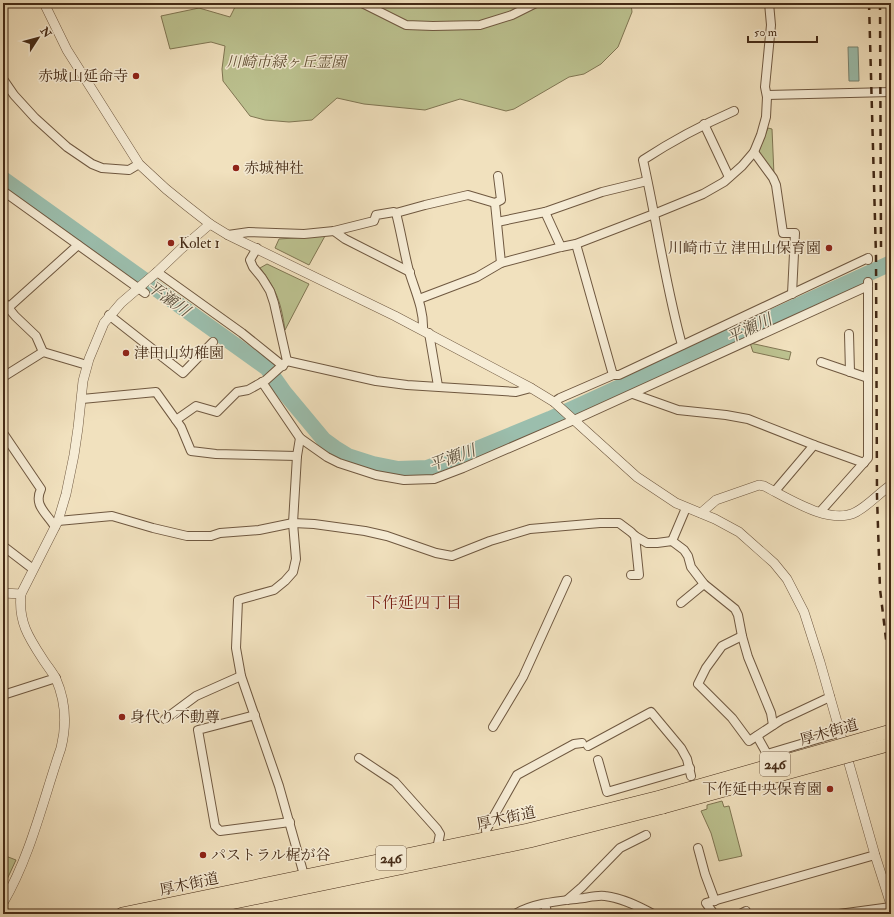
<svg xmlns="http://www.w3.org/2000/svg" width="894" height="917" font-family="'IM FELL Double Pica','Noto Serif JP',serif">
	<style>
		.green { fill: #bcc290; stroke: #807653 }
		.water { fill: #9bbead; stroke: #788371 }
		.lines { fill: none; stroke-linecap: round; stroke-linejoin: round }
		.river { stroke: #9bbead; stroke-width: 16 }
		.minor-casing { stroke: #6f5840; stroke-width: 10 }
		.tertiary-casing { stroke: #6f5840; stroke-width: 10 }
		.trunk-casing { stroke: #442a16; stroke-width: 14 }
		.minor { stroke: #f6ecd5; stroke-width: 8 }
		.tertiary { stroke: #f6ecd5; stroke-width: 9 }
		.trunk { stroke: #f1e1be; stroke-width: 13 }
		.rail { stroke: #442a16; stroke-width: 2.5; stroke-dasharray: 7 7; stroke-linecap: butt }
		.trunk-bridge-casing { stroke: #442a16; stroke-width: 14; stroke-linecap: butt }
		.trunk-bridge { stroke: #f1e1be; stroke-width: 13 }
		.poi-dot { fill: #8f2418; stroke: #f6ecd5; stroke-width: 1.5 }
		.labels { text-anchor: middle; stroke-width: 3; stroke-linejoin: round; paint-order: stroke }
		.shield { fill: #f6ecd5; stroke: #79644f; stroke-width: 1 }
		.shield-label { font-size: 14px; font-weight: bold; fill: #442a16 }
		.park-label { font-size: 15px; font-style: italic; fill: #625034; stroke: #f6ecd5 }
		.poi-label { font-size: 15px; fill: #442a16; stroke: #f6ecd5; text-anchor: start }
		.street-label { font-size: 15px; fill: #442a16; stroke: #f6ecd5 }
		.water-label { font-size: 16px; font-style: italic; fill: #5a4f3c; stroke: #f6ecd5 }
		.neighbourhood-label { font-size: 16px; fill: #7a1f14; stroke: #f6ecd5 }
	</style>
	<rect width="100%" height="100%" fill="#f1e1be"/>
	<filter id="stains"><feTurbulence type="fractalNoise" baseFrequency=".005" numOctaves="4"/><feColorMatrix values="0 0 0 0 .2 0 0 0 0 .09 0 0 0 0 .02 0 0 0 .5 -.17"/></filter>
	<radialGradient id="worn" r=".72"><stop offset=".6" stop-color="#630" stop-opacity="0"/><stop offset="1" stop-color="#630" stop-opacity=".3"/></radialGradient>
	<g class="green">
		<path d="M237,3H631L632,12L618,47L601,64L584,74L569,77L514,109L506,111L460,99L425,110L364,104L337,98L312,120L289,122L265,120L250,116L223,81L222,69L225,46L211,42L170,49L161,16L199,8L230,17Z"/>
		<path d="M768,128L772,129L774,175L758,153Z"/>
		<path d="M325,236L309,265L275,248L279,239Z"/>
		<path d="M267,264L309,284L285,330C281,303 277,290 260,268Z"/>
		<path d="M750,343L791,352L789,360L753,352Z"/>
		<path d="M722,801L724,807L729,806L742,856L719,861L711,833L701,811L707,809V805Z"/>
		<path d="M3,855L16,860L3,888Z"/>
	</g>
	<path class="water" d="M848,47H858L859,81H849Z"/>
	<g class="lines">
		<path class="river" d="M3,179L267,368L284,392L324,440L335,448L348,456L373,464L398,469L427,468L460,456L550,419L891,263"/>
		<g class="minor-casing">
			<g id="minor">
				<path d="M362,3L406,25L433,26L480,25L512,15L536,3"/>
				<path d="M3,79L14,95L35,118L67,147L92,164L102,168L129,170L139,164"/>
				<path d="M767,95L891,92"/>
				<path d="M704,124L729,177"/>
				<path d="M754,152L773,178L776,185L783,233H795L792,294"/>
				<path d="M498,176L501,200L495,203L501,263"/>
				<path d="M3,191L145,293"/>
				<path d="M545,212L561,247"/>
				<path d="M396,213C401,232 404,252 409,271C415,291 424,309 423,330"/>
				<path d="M497,222L545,212L602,192L647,181"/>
				<path d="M334,231L345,239L410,272"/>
				<path d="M228,235L249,232L304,234L334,231L374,221L376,215L394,212L396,213L425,205L468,195L495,203"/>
				<path d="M576,244L613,375"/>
				<path d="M257,248L250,260L253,267L262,278L270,291L274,303L287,361"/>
				<path d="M157,272L242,333L283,366"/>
				<path d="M419,299L477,277L501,263L561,247L576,244L654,214L703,194L724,182L742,166L754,152L761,135L766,117L767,97L765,87L771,25L769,3"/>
				<path d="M3,301L15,316L36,336L43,352"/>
				<path d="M8,308L78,245"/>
				<path d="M109,315L183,373L213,342"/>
				<path d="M429,333L438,386"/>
				<path d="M849,334L850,372"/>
				<path d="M682,345C665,284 657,222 643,160C672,141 702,125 734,111"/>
				<path d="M287,361L376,381L407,385L516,392L531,388"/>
				<path d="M821,362L868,378"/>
				<path d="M3,377L43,352L87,365"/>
				<path d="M262,382L300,438L327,457L339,463L376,475L404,480L434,479L463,468L574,420L868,286"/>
				<path d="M633,394L678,410L726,415L748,419L814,445L864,463"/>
				<path d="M82,399L156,392L181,427L191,451L216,454L297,456"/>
				<path d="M554,402L560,398L613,375H619L868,258V260"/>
				<path d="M176,420L196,406L217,412L237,392L248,390L266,380L286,362"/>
				<path d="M3,433L41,489C33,506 47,513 55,527"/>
				<path d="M300,438L297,456L293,523L296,559L293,572L285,581L274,590L238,600L236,648L241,676L279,786L304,875"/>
				<path d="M775,491L814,445"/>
				<path d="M820,512L868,458V282"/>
				<path d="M58,521L112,516L153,528L187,536H211L220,533L259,530L293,523L314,524L365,531L387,536L436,553L452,556L490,541L530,529L600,523H619L631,532L635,536L647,543H657L672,541L684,550L688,556L691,567L704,584L735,609L738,615L742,636L748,657L771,713L773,725"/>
				<path d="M672,541L686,508"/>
				<path d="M3,546L33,569"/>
				<path d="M631,575H639L635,536"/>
				<path d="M681,603L704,584"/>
				<path d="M742,636L722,646L706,668L698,684L732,718L749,741L781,720L830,697"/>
				<path d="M3,695L56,678"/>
				<path d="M255,715L198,730L215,826L220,831L290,822"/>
				<path d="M165,719L196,696L241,676"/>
				<path d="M493,727L523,677L567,580"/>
				<path d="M757,736L767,754L841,732"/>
				<path d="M588,746L651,712L681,748L687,759L691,776"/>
				<path d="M359,758L395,782L437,829L440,834L437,849"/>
				<path d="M598,760L607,792L690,768"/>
				<path d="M487,838L486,830L517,775L574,744L582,743"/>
				<path d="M698,848L705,874L715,901"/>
				<path d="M567,900L582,887L620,848L646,835"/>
				<path d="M545,904L547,912L549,914"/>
				<path d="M515,914C536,902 561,901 584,898C590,897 598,895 605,896C622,898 638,906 653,914"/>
				<path d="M714,914L706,903L875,855"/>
				<path d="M740,914L746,911"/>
				<path d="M839,914L891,907"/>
			</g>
		</g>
		<g class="tertiary-casing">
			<g id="tertiary">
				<path d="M44,3L67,50L139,164L166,189L187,206L210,224L228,235L395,316L531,388L554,402L637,477L676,503L715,519L739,532L774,563L787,579L804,612L820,662L875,855L891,905"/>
				<path d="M701,513L716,500L759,485L764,486C788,498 830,526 856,512C869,505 879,493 891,485"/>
				<path d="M3,593L21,594"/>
				<path d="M3,903C31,855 43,800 61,748C67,724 66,702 56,679C53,673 48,667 44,661C29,638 18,622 21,594L58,521L66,494L74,455L78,428L83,381L89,359L104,323L121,303L157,272L181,249L210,224"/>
			</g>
		</g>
		<g class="trunk-casing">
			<g id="trunk">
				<path d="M122,914L528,830L660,797"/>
				<path d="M177,914L530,841L663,807"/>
			</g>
		</g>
		<use href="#minor" class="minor"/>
		<use href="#tertiary" class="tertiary"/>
		<use href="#trunk" class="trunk"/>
		<g class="rail">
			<path d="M869,3L876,256L877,496L880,589L886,639L891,661"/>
			<path d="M880,3L881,247"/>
		</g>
		<g class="trunk-bridge-casing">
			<g id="trunk-bridge">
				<path d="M660,797L891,731"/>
				<path d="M663,807L891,744"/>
			</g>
		</g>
		<use href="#trunk-bridge" class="trunk-bridge"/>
	</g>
	<g class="poi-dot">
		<circle cx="136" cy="76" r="4"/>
		<circle cx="236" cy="168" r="4"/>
		<circle cx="171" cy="243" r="4"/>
		<circle cx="829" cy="248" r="4"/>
		<circle cx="126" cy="353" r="4"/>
		<circle cx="122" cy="717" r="4"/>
		<circle cx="830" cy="789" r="4"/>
		<circle cx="203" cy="855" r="4"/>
	</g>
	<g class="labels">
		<g class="shield">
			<rect x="760" y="752" width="30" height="24" rx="3"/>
			<rect x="376" y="846" width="30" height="24" rx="3"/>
		</g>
		<g class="shield-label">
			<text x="775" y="769">246</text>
			<text x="391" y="863">246</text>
		</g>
		<g class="park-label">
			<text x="286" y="67">川崎市緑ヶ丘霊園</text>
		</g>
		<g class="poi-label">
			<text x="128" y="81" text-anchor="end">赤城山延命寺</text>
			<text x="244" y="173">赤城神社</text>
			<text x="179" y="248">Kolet 1</text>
			<text x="821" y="253" text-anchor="end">川崎市立 津田山保育園</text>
			<text x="134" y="358">津田山幼稚園</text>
			<text x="130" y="722">身代り不動尊</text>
			<text x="822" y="794" text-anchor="end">下作延中央保育園</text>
			<text x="211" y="860">パストラル梶が谷</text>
		</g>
		<g class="street-label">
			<text transform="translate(829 732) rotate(-16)" y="5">厚木街道</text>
			<text transform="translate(506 818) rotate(-12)" y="5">厚木街道</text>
			<text transform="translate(189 884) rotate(-12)" y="5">厚木街道</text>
		</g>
		<g class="water-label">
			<text transform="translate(169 298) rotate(36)" y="6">平瀬川</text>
			<text transform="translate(749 328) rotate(-25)" y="6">平瀬川</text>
			<text transform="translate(452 457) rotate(-20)" y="6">平瀬川</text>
		</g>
		<g class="neighbourhood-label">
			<text x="414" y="608">下作延四丁目</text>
		</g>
	</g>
	<rect width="894" height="917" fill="none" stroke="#f1e1be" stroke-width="16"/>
	<rect x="4" y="4" width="886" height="909" fill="none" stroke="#442a16" stroke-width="2"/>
	<rect x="8" y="8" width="878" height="901" fill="none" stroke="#442a16"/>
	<g transform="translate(38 38) rotate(54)" stroke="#f6ecd5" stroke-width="3" paint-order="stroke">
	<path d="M0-3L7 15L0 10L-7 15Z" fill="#442a16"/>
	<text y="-6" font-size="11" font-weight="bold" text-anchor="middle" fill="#442a16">N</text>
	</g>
	<path d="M748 36v6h69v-6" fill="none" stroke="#442a16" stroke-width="2"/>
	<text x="754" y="36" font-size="12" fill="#442a16" stroke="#f6ecd5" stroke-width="3" paint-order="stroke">50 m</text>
	<rect width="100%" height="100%" filter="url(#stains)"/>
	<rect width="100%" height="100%" fill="url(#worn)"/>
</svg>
